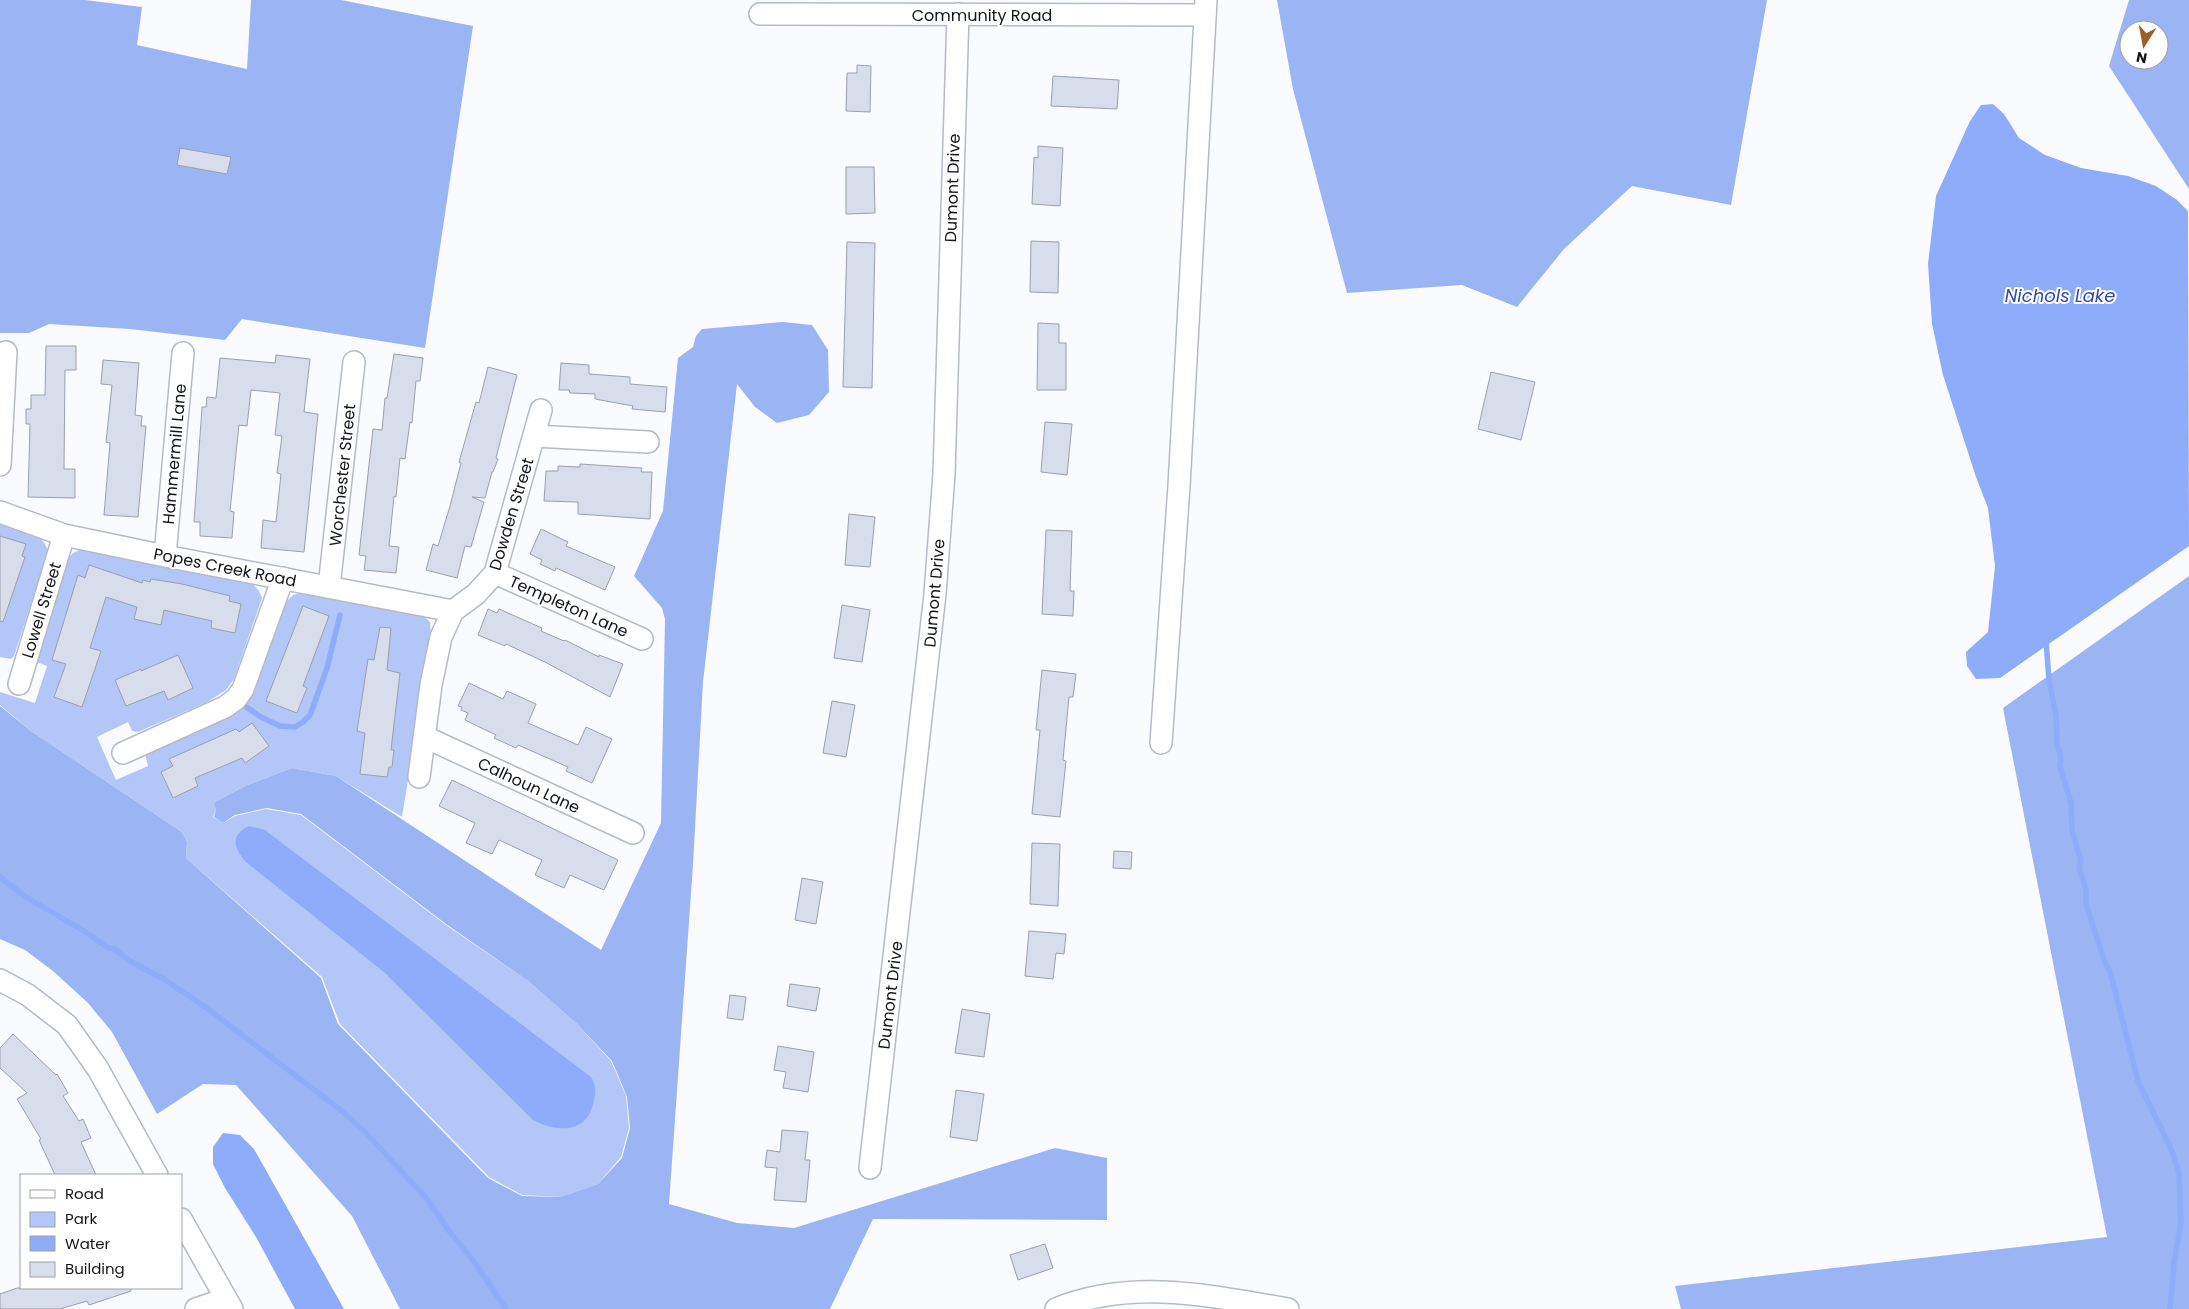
<svg xmlns="http://www.w3.org/2000/svg" width="2189" height="1309" font-family="Poppins,sans-serif">
	<style>
		.green { fill: #b2c7f8 }
		.forest { fill: #9bb4f3; fill-rule: evenodd }
		.water { fill: #8eacfa }
		.lines { fill: none; stroke-linecap: round; stroke-linejoin: round }
		.stream { stroke: #8eacfa; stroke-width: 5.5 }
		.building { fill: #d7ddeb; stroke: #9ba0ae }
		.minor-casing { stroke: #b5bac8; stroke-width: 24 }
		.minor { stroke: #fff; stroke-width: 21 }
		.labels { text-anchor: middle; stroke-width: 4; stroke-linejoin: round; paint-order: stroke }
		.street-label { font-size: 16px; fill: #121419; stroke: #fff }
		.water-label { font-size: 18px; font-style: italic; fill: #304ba5; stroke: #fff }
	</style>
	<rect width="100%" height="100%" fill="#fafbfe"/>
	<g class="green">
		<path d="M0,522C18,528 44,531 48,552L14,656L11,659L0,657Z"/>
		<path d="M80,550L252,583L259,591L262,598L234,679L226,690L207,702L138,732L132,731L128,722L97,737L116,780L148,766L145,754L229,715L285,603L293,595L300,593L424,616L430,622L431,634L424,662L413,750L402,817L336,776L292,768L245,786L213,803L216,809L213,817L223,823L235,816L266,809L301,815L446,925L528,981L576,1023L611,1061L626,1096L629,1128L621,1157L598,1184L560,1197L522,1195L489,1177L340,1024L322,977L186,858L187,842L182,832L31,731L0,705V692L35,703L47,666L34,661L67,560L73,553Z"/>
	</g>
	<g class="forest">
		<path d="M0,0H85L142,7L137,45L247,69L251,0H341L473,26L425,348L242,319L225,340L130,329L49,324L29,333H0Z"/>
		<path d="M1277,0H1767L1731,205L1632,186L1564,249L1517,307L1462,285L1347,293L1293,89Z"/>
		<path d="M2129,0H2189V189L2109,66ZM2129,30H2159V60H2129Z"/>
		<path d="M783,322L812,325L828,350L829,392L809,415L777,423L755,407L737,384L703,682L693,865L669,1204L737,1223L794,1228L1055,1148L1107,1158V1220L873,1219L830,1309H400L352,1216L236,1085L203,1084L157,1114L112,1032L88,1003L53,971L25,950L0,939V706L31,731L182,832L187,842L186,858L321,978L338,1024L488,1178L522,1196L560,1197L598,1184L622,1158L630,1128L627,1097L612,1061L576,1023L528,981L446,924L301,814L267,808L235,815L223,823L214,817L216,809L213,803L245,786L292,768L336,776L601,950L661,823L665,619L662,608L634,576L663,511L678,358L693,347L696,336L702,329Z"/>
		<path d="M2189,576V1309H1681L1675,1286L2107,1237L2003,708Z"/>
	</g>
	<g class="water">
		<path d="M1993,104L2004,114L2019,138L2045,155L2081,168L2128,176L2156,186L2177,200L2188,211L2189,546L2000,678L1976,679L1967,666L1966,652L1988,632L1995,566L1988,508L1976,477L1943,375L1932,324L1928,264L1936,196L1970,121L1981,105Z"/>
		<path d="M249,826L265,830L591,1077C596,1085 596,1091 594,1100C588,1134 558,1133 533,1120L385,973L246,862C234,848 229,836 249,826Z"/>
		<path d="M223,1133L240,1135L254,1149L344,1309H295L256,1237L225,1188L213,1164V1147Z"/>
	</g>
	<g class="lines">
		<g class="stream">
			<path d="M2046,640L2049,680L2056,716L2057,744L2061,759L2060,766L2071,803L2072,831L2081,861L2079,867L2086,890V904L2105,963L2110,971L2138,1081L2172,1151L2179,1173L2181,1222L2174,1263L2170,1309"/>
			<path d="M242,704L261,717L280,726L295,727L303,722L310,715L327,668L340,615"/>
			<path d="M0,877L26,897L89,934L108,948L114,949L133,963L164,979L208,1009L342,1111L366,1133L427,1199L449,1231L473,1260L506,1309"/>
		</g>
	</g>
	<g class="building">
		<path d="M857,65L871,66L870,112L846,111L847,73H857Z"/>
		<path d="M1053,76L1119,80L1117,109L1051,106Z"/>
		<path d="M1038,146L1063,148L1060,206L1032,204L1034,157L1038,158Z"/>
		<path d="M180,148L231,157L227,174L177,165Z"/>
		<path d="M846,167H874L875,213L846,214Z"/>
		<path d="M1031,241L1059,242L1058,293L1030,292Z"/>
		<path d="M847,242L875,243L872,388L843,387Z"/>
		<path d="M1038,323L1059,324V343H1066V390H1037Z"/>
		<path d="M46,346H76V370H65L64,469H75V498L28,497L30,424H26V409H31V395H45Z"/>
		<path d="M394,354L423,358L420,381H416L412,423L410,422L405,459L400,458L396,497L394,496L389,546L399,547L396,573L364,570L366,556L359,555L373,429L382,430L385,398H387Z"/>
		<path d="M276,355L310,359L304,412L318,414L304,552L261,548L263,520L276,522L281,474L277,473L282,436L275,435L280,393L251,390L247,426L239,425L230,511L234,512L232,538L200,536V522H194L202,407H206L207,397L216,398L220,358L275,363Z"/>
		<path d="M103,360L139,363L135,415L142,416L141,426H146L138,517L104,515L110,443L106,442L112,385L101,384Z"/>
		<path d="M561,363L589,365V374L630,377V384L667,387L665,412L632,409L633,406L595,399V394L570,393L569,390H559Z"/>
		<path d="M488,367L517,375L496,458L498,459L493,472H492L485,498L472,497L484,502L471,547L465,546L457,578L426,570L433,544L438,546L450,506L461,463L459,462L476,402L479,403Z"/>
		<path d="M1491,372L1535,382L1521,440L1478,429Z"/>
		<path d="M1045,422L1072,424L1067,475L1041,472Z"/>
		<path d="M580,464L642,468L641,472H652L650,519L578,514V502L544,501L546,471H558V466L580,467Z"/>
		<path d="M849,514L875,517L870,567L845,565Z"/>
		<path d="M541,529L568,542L566,546L615,567L605,590L556,568L555,571L540,564L542,560L530,554Z"/>
		<path d="M1046,530L1072,531L1070,591H1074L1073,616L1042,614Z"/>
		<path d="M0,536L26,544L22,556L25,557L3,622L0,621Z"/>
		<path d="M89,565L142,583L143,580L150,582L151,579L182,584L230,596L229,601L241,604L235,633L211,628L212,621L164,610L161,625L134,619L137,607L106,597L90,648L101,651L82,707L54,697L66,664L52,660L78,575L85,578Z"/>
		<path d="M842,605L870,610L862,662L834,658Z"/>
		<path d="M303,606L329,616L303,686L307,688L297,713L266,701Z"/>
		<path d="M488,609L497,613L499,609L542,628L541,631L564,641L565,640L599,657V655L623,664L610,697L545,662L506,644L505,646L478,635Z"/>
		<path d="M380,627L391,628L387,670L400,673L391,750H394L392,767H389L387,777L360,774L365,733L357,731L368,659L374,660Z"/>
		<path d="M178,655L193,688L168,700L164,691L126,706L115,680L141,669V671Z"/>
		<path d="M1042,670L1076,674L1073,697H1069L1063,760L1066,761L1060,817L1032,814L1040,730H1036Z"/>
		<path d="M469,683L503,699L507,691L536,704L528,723L578,745L586,727L612,739L592,783L566,771L568,767L518,745L516,748L494,738L496,735L465,720L468,713L461,710L462,707L458,706Z"/>
		<path d="M832,701L855,705L846,757L823,753Z"/>
		<path d="M252,723L269,746L245,763L242,758L195,778L198,786L173,798L161,772L173,766L169,759L236,729L239,732Z"/>
		<path d="M452,780L618,860L604,890L570,875L564,888L535,875L542,860L499,840L492,854L466,843L475,823L439,806Z"/>
		<path d="M1032,843L1060,844L1058,906L1030,904Z"/>
		<path d="M1114,851L1132,852L1131,869L1113,868Z"/>
		<path d="M802,878L823,882L816,924L795,920Z"/>
		<path d="M1029,931L1066,934L1064,954L1056,953L1053,979L1025,976Z"/>
		<path d="M790,984L820,988L816,1011L787,1006Z"/>
		<path d="M730,995L746,997L743,1020L727,1018Z"/>
		<path d="M962,1009L990,1014L984,1057L955,1053Z"/>
		<path d="M13,1034L56,1075L57,1074L68,1093L63,1096L79,1121L83,1119L91,1138L81,1142L96,1175H55L39,1140L41,1139L17,1099L27,1093L0,1068V1048Z"/>
		<path d="M778,1046L814,1052L808,1092L783,1088L786,1072L774,1070Z"/>
		<path d="M956,1090L984,1094L977,1141L950,1137Z"/>
		<path d="M782,1130L808,1132L805,1160H810L806,1202L774,1200L777,1168L765,1167L767,1150L780,1152Z"/>
		<path d="M1045,1244L1053,1268L1018,1280L1010,1255Z"/>
		<path d="M17,1288H131V1291L89,1305L87,1301L60,1309H0V1294Z"/>
	</g>
	<g class="lines">
		<g class="minor-casing">
			<g id="minor">
				<path d="M760,14L1205,15"/>
				<path d="M534,436L648,442"/>
				<path d="M0,465L6,352"/>
				<path d="M0,512L64,535L165,556L453,611"/>
				<path d="M165,556L183,353"/>
				<path d="M495,573L642,639"/>
				<path d="M329,587L354,362"/>
				<path d="M19,684L64,535"/>
				<path d="M425,737L633,833"/>
				<path d="M1161,743L1179,486L1206,0"/>
				<path d="M123,753L225,707L236,699L243,689L283,578"/>
				<path d="M419,777L431,685L441,637L453,611L476,594L495,573L541,410"/>
				<path d="M0,980L28,995L67,1025L98,1069L157,1175"/>
				<path d="M870,1168L935,594L944,474L958,14"/>
				<path d="M181,1219L232,1309"/>
				<path d="M196,1309L226,1299"/>
				<path d="M1056,1309C1132,1278 1211,1296 1288,1309"/>
			</g>
		</g>
		<use href="#minor" class="minor"/>
	</g>
	<g class="labels">
		<g class="street-label">
			<text x="982" y="21">Community Road</text>
			<text transform="translate(952 188) rotate(-88)" y="6">Dumont Drive</text>
			<text transform="translate(174 454) rotate(-85)" y="6">Hammermill Lane</text>
			<text transform="translate(342 475) rotate(-84)" y="6">Worchester Street</text>
			<text transform="translate(511 514) rotate(-73)" y="6">Dowden Street</text>
			<text transform="translate(225 567) rotate(11)" y="6">Popes Creek Road</text>
			<text transform="translate(934 593) rotate(-85)" y="6">Dumont Drive</text>
			<text transform="translate(569 606) rotate(24)" y="6">Templeton Lane</text>
			<text transform="translate(41 610) rotate(-73)" y="6">Lowell Street</text>
			<text transform="translate(529 785) rotate(25)" y="6">Calhoun Lane</text>
			<text transform="translate(890 995) rotate(-83)" y="6">Dumont Drive</text>
		</g>
		<g class="water-label">
			<text x="2060" y="302">Nichols Lake</text>
		</g>
	</g>
	<rect x="20" y="1174" width="162" height="115" fill="#ffffff" stroke="#a0a1a3"/>
	<rect x="30" y="1190" width="25" height="8" fill="#ffffff" stroke="#a0a1a3"/>
	<text x="65" y="1199" font-size="15" fill="#121419">Road</text>
	<rect x="30" y="1212" width="25" height="15" fill="#b2c7f8" stroke="#a0a1a3"/>
	<text x="65" y="1224" font-size="15" fill="#121419">Park</text>
	<rect x="30" y="1236" width="25" height="15" fill="#8eacfa" stroke="#a0a1a3"/>
	<text x="65" y="1249" font-size="15" fill="#121419">Water</text>
	<rect x="30" y="1262" width="25" height="15" fill="#d7ddeb" stroke="#a0a1a3"/>
	<text x="65" y="1274" font-size="15" fill="#121419">Building</text>
	<g transform="translate(2144 45) rotate(191)"><circle r="24" fill="#ffffff" stroke="#a0a1a3"/>
	<path d="M0-4L9 19L0 12L-9 19Z" fill="#9e5e28"/>
	<text y="-8" font-size="14" font-weight="bold" text-anchor="middle" fill="#121419">N</text>
	</g>
</svg>
